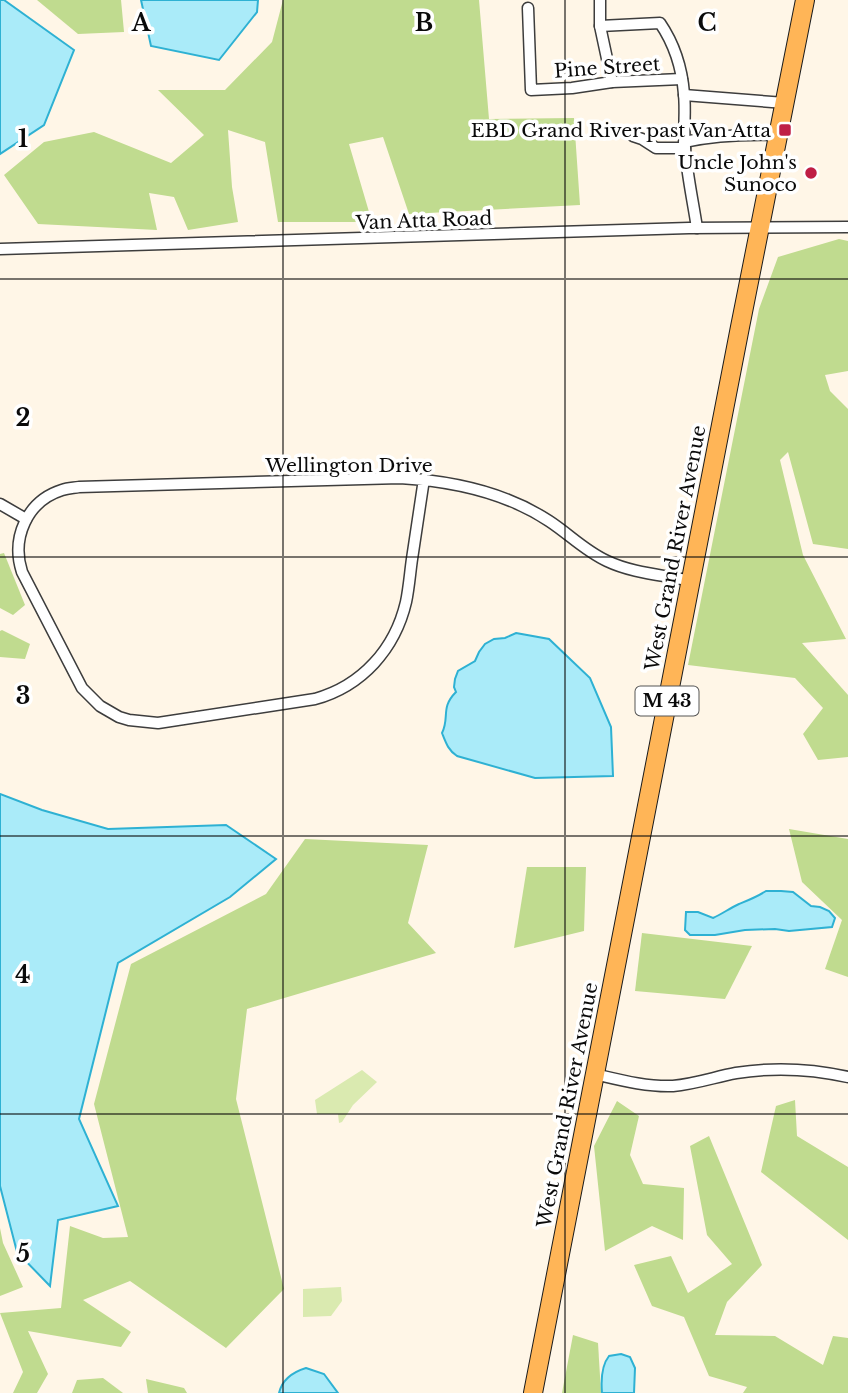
<svg xmlns="http://www.w3.org/2000/svg" width="848" height="1393" font-family="'Libre Baskerville',serif">
	<style>
		.green { fill: #daeab0 }
		.forest { fill: #c0db8f }
		.water { fill: #aaebf9; stroke: #2eb1d3; stroke-width: 2 }
		.lines { fill: none; stroke-linecap: round; stroke-linejoin: round }
		.street-casing { stroke: #3d3d3d; stroke-width: 13 }
		.primary-casing { stroke: #1b1b1b; stroke-width: 20 }
		.street { stroke: #fff; stroke-width: 10 }
		.primary { stroke: #ffb557; stroke-width: 18 }
		.grid { fill: none; stroke: #0a0a0a; stroke-width: 2; stroke-opacity: 0.55 }
		.poi-dot { fill: #bf1e45; stroke: #fff; stroke-width: 2.5 }
		.labels { text-anchor: middle; stroke-width: 7; stroke-linejoin: round; paint-order: stroke }
		.shield { fill: #fff; stroke: #545454; stroke-width: 2 }
		.shield-label { font-size: 18px; font-weight: bold; fill: #0a0a0a }
		.street-label { font-size: 19px; fill: #0a0a0a; stroke: #fff }
		.poi-label { font-size: 19px; fill: #0a0a0a; stroke: #fff; text-anchor: end }
		.grid-label { font-size: 23px; text-anchor: middle; font-weight: bold; fill: #0a0a0a; stroke: #fff; stroke-width: 7; stroke-linejoin: round; paint-order: stroke }
	</style>
	<rect width="100%" height="100%" fill="#fff6e7"/>
	<g class="green">
		<path d="M362,1070L377,1082L353,1105L342,1122L339,1123L338,1114H317L315,1100Z"/>
		<path d="M341,1287L342,1301L331,1316L303,1317V1289Z"/>
	</g>
	<g class="forest">
		<path d="M37,0H121L124,32L78,34Z"/>
		<path d="M283,0H479L489,119L574,118L580,205L409,214L383,137L349,144L372,222H278L265,142L228,130L232,187L238,222L188,230L174,197L149,193L157,230L38,224L4,175L44,142L94,132L171,163L204,135L158,90H225L272,42Z"/>
		<path d="M839,239L848,241V371L825,375L830,391L848,409V549L813,544L788,452L780,460L803,555L846,639L802,643L848,695V757L818,760L803,734L823,708L795,678L688,665L759,309L778,257Z"/>
		<path d="M4,553L25,605L13,615L0,608V554Z"/>
		<path d="M2,630L30,644L25,659L0,657V631Z"/>
		<path d="M789,829L848,839V977L825,969L842,920L802,882Z"/>
		<path d="M305,839L428,845L408,923L436,953L247,1009L236,1099L284,1289L226,1348L130,1281L83,1300L131,1332L121,1347L28,1331L48,1374L37,1393H13L23,1372L0,1313L61,1308L70,1226L103,1238L128,1237L94,1104L131,964L266,894Z"/>
		<path d="M527,867H586L584,931L514,948Z"/>
		<path d="M642,933L752,946L725,999L635,991Z"/>
		<path d="M795,1100L797,1136L848,1167V1240L761,1172L776,1106Z"/>
		<path d="M617,1101L639,1116L630,1155L643,1184L684,1188L683,1240L652,1226L605,1251L594,1146Z"/>
		<path d="M709,1136L762,1265L727,1302L715,1335L775,1336L823,1365L833,1336L848,1338V1393H743L747,1387L709,1376L684,1317L652,1306L634,1265L671,1256L688,1293L732,1264L707,1235L690,1146Z"/>
		<path d="M0,1228L3,1243L23,1287L0,1296Z"/>
		<path d="M573,1335L598,1343L601,1393H562Z"/>
		<path d="M103,1378L123,1393H72L77,1380Z"/>
		<path d="M146,1379L184,1388L187,1393H148Z"/>
	</g>
	<g class="water">
		<path d="M0,0H4L74,50L44,125L0,154Z"/>
		<path d="M141,0H258L257,12L219,60L151,46Z"/>
		<path d="M516,633L549,639L590,678L611,727L613,776L535,778L457,756C448,750 446,743 442,733C450,717 440,708 456,692L454,687L455,679L458,671L475,661L479,652L485,644L494,639L505,638Z"/>
		<path d="M0,794L42,810L108,829L226,825L276,859L230,897L118,963L79,1119L118,1206L58,1220L50,1286L17,1252L0,1186Z"/>
		<path d="M766,891H781L793,892L811,906L820,907L829,911L835,918L832,927L789,931L775,929L745,930L715,935H690L685,930L686,912H698L713,918C722,914 730,908 739,904C749,900 757,897 766,891Z"/>
		<path d="M621,1354L630,1357L635,1368L634,1393H602C601,1381 601,1366 609,1356Z"/>
		<path d="M306,1368L324,1374L338,1393H279C282,1380 293,1372 306,1368Z"/>
	</g>
	<g class="lines">
		<g class="street-casing">
			<g id="street">
				<path d="M600,0V26L612,82"/>
				<path d="M528,8L531,90L572,88L612,82L682,79"/>
				<path d="M600,26L660,23C675,45 682,68 684,94C686,112 683,130 685,148C687,175 693,201 697,228"/>
				<path d="M684,95L785,103"/>
				<path d="M633,136L642,139L656,148H685"/>
				<path d="M684,142C716,135 746,134 779,135"/>
				<path d="M0,249L689,228L848,227"/>
				<path d="M424,479C420,506 416,533 412,559C410,573 409,588 406,602C395,649 362,686 315,699L158,723L129,720L119,717L100,706L82,688L22,572C11,538 27,501 62,490C68,488 74,488 79,487L400,478C453,481 505,492 549,521C569,534 585,551 607,561C632,573 663,575 691,581"/>
				<path d="M0,504L26,519"/>
				<path d="M594,1074C620,1080 646,1087 673,1086C695,1084 715,1077 736,1073C773,1067 812,1069 848,1077"/>
			</g>
		</g>
		<g class="primary-casing">
			<path id="primary" d="M533,1393L740,327L805,0"/>
		</g>
		<use href="#street" class="street"/>
		<use href="#primary" class="primary"/>
	</g>
	<path class="grid" d="M283,0V1393M565,0V1393M0,279H848M0,557H848M0,836H848M0,1114H848"/>
	<g class="poi-dot">
		<rect x="778" y="123" width="14" height="14" rx="3.5"/>
		<circle cx="811" cy="173" r="7"/>
	</g>
	<g class="labels">
		<rect class="shield" x="635.5" y="686.5" width="63" height="29" rx="5"/>
		<g class="shield-label">
			<text x="667" y="707">M 43</text>
		</g>
		<g class="street-label">
			<text transform="translate(607 67) rotate(-4)" y="7">Pine Street</text>
			<text transform="translate(424 220) rotate(-2)" y="7">Van Atta Road</text>
			<text x="349" y="472">Wellington Drive</text>
			<text transform="translate(675 548) rotate(-79)" y="7">West Grand River Avenue</text>
			<text transform="translate(567 1105) rotate(-79)" y="7">West Grand River Avenue</text>
		</g>
		<g class="poi-label">
			<text x="771" y="137">EBD Grand River past Van Atta</text>
			<text x="797" y="169">Uncle John's<tspan x="797" dy="22">Sunoco</tspan></text>
		</g>
	</g>
	<g class="grid-label">
		<text x="141" y="31">A</text>
		<text x="424" y="31">B</text>
		<text x="707" y="31">C</text>
		<text x="23" y="147">1</text>
		<text x="23" y="426">2</text>
		<text x="23" y="704">3</text>
		<text x="23" y="983">4</text>
		<text x="23" y="1262">5</text>
	</g>
</svg>
